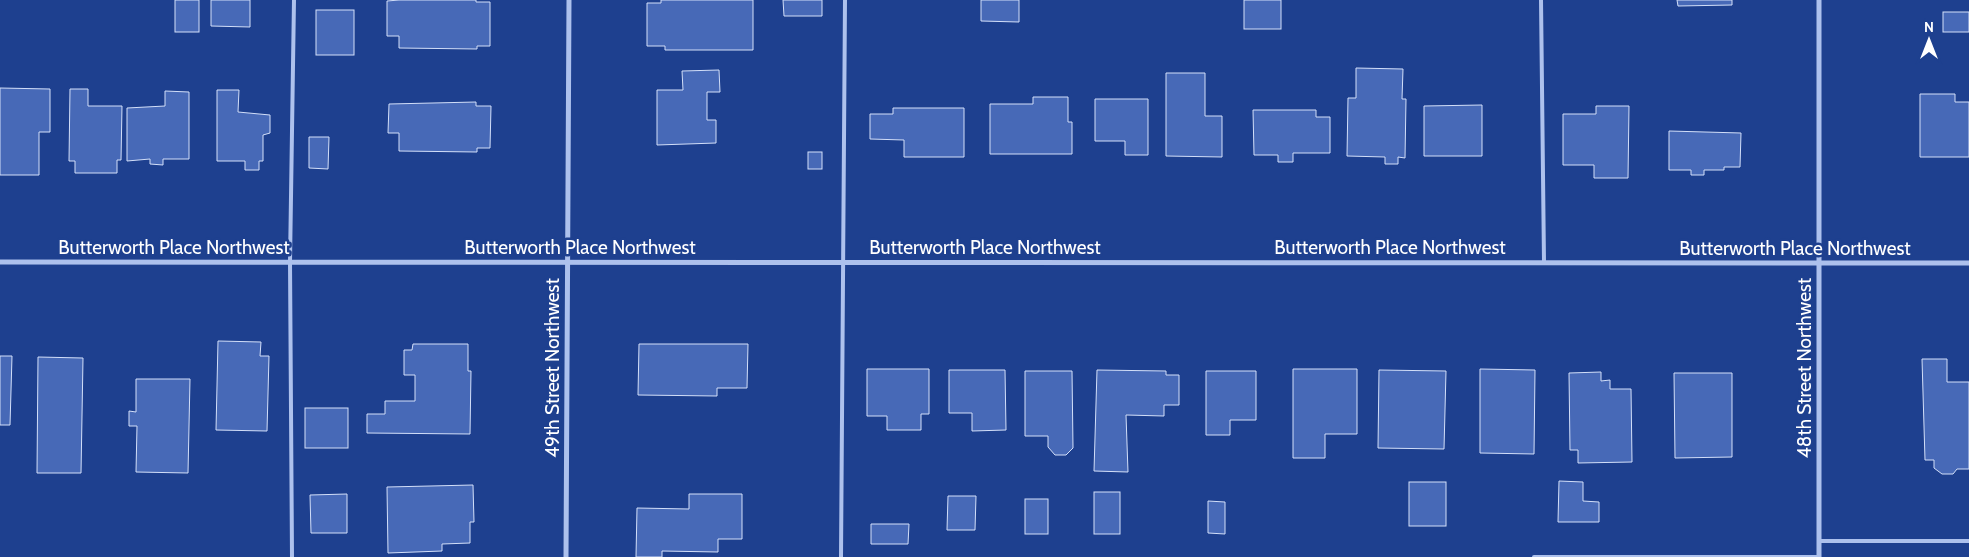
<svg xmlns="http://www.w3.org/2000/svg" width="1969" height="557" font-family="Cabin,sans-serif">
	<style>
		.building { fill: #4769b7; stroke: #d3dff9 }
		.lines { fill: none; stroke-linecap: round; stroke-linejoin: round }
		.lane { stroke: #adc1ed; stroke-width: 4 }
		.street { stroke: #adc1ed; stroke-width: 5 }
		.labels { text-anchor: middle; stroke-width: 5; stroke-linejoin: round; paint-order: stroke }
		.street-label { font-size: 19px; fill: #fff; stroke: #1e408f }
	</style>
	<rect width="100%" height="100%" fill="#1e408f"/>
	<g class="building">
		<rect x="175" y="0" width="24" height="32"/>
		<path d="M211,0H250V27L211,26Z"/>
		<path d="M399,0H476V2H490V46H477V49L399,48V36H387V1Z"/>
		<path d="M661,0H753V50H665V46H647V3H661Z"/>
		<path d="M783,0H822V16H784Z"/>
		<path d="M981,0H1019V22L981,21Z"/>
		<rect x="1244" y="0" width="37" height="29"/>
		<path d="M1677,0H1732V5L1678,6Z"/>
		<rect x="316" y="10" width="38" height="45"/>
		<rect x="1943" y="12" width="26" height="20"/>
		<path d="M1356,68L1403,69L1402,99H1406L1405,158L1398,157V164H1385V157L1347,156L1348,98H1356Z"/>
		<path d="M719,70L720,92H707V120H716V143L657,145V90H683L682,71Z"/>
		<path d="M1166,73H1205V116H1222V157L1166,156Z"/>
		<path d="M0,88L50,89V132H39V175H0Z"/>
		<path d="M70,89H88V106H122L121,160H117V173H75V161H69Z"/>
		<path d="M217,90H239L238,112L270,115V133L263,135V161H259V170H245V161H217Z"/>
		<path d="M165,91L189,92V159H163V165L150,164V159L127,161V108L165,106Z"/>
		<path d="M1920,94H1955V102H1969V157H1920Z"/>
		<path d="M1033,97H1068V122H1072V154H990V104H1033Z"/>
		<path d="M1095,99H1148V155H1125V141H1095Z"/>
		<path d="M476,102V106H491L490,148H477V152L399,151V133H388L389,104Z"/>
		<path d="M1482,105V156H1424V106Z"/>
		<path d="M1596,106H1629L1628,178H1594V165H1563V114H1596Z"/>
		<path d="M893,108H964V157H904V140L870,139V114H893Z"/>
		<path d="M1253,110H1316V117H1330V153H1293V162H1278V155H1254Z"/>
		<path d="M1669,131L1741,133L1740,167H1724V170H1704V175H1691V170H1669Z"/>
		<path d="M309,137H329L328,169L309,168Z"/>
		<rect x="808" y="152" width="14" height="17"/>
		<path d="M218,341L261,342L260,356H269L267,431L216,430Z"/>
		<path d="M413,344H468V371H471L470,434L367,433V414H385V401H415V375H404V350H412Z"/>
		<path d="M639,344H748L747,388H717V396L638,395Z"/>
		<path d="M0,356H12L10,425H0Z"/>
		<path d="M38,357L83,358L81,473H37Z"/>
		<path d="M1922,359H1947V382H1969V469H1957L1953,474H1942L1934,468V460H1925Z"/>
		<path d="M867,369H929V414H921V430H887V416H867Z"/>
		<path d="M1293,369H1357V434H1325V458H1293Z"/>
		<path d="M1480,369L1535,370L1534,454L1480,453Z"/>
		<path d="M949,370H1005L1006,430L972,431V413H949Z"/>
		<path d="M1097,370L1166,371V375H1179V405H1164V416L1126,415L1128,472L1094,471Z"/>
		<path d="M1379,370L1446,371L1444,449L1378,448Z"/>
		<path d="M1025,371H1072L1073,448L1066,455H1055L1048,447V436H1025Z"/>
		<path d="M1206,371H1256V420H1230V435H1206Z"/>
		<path d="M1601,372V381L1610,380V389H1631L1632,462L1578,463V450H1570L1569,373Z"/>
		<path d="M1674,373H1732V457L1675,458Z"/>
		<path d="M136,379H190L188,473L136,472L137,426H129V411L136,412Z"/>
		<rect x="305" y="408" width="43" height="40"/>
		<path d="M1559,481L1583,482V501L1599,502V522H1558Z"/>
		<rect x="1409" y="482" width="37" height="44"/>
		<path d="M473,485L474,522H470V543L442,544V551L388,553L387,487Z"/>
		<rect x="1094" y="492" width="26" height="42"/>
		<path d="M347,494V533H311L310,495Z"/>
		<path d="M689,494H742V539H718V552L662,551V557H636L637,508L689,509Z"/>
		<path d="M948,496H976L975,530H947Z"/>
		<rect x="1025" y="499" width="23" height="35"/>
		<path d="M1208,501L1225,502V534L1208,533Z"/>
		<path d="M871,524H909L908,544H871Z"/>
	</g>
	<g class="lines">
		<g class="lane">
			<path d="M1541,0L1544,262"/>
			<path d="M1819,541H1969"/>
			<path d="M292,557L290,262L294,0"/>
			<path d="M841,557L845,0"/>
			<path d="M1534,557H1819"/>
		</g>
		<g class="street">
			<path d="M1819,0V557"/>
			<path d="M0,262L1969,263"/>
			<path d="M566,557L569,0"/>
		</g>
	</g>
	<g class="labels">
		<g class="street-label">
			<text x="174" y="254">Butterworth Place Northwest</text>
			<text x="580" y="254">Butterworth Place Northwest</text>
			<text x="985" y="254">Butterworth Place Northwest</text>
			<text x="1390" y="254">Butterworth Place Northwest</text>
			<text x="1795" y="255">Butterworth Place Northwest</text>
			<text transform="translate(552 368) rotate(-90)" y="7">49th Street Northwest</text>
			<text transform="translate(1804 368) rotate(-90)" y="7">48th Street Northwest</text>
		</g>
	</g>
	<g transform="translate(1929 40)" stroke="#1e408f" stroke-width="4" paint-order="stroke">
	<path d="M0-4L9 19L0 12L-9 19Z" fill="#ffffff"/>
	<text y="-8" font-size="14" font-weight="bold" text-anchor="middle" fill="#ffffff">N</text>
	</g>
</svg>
